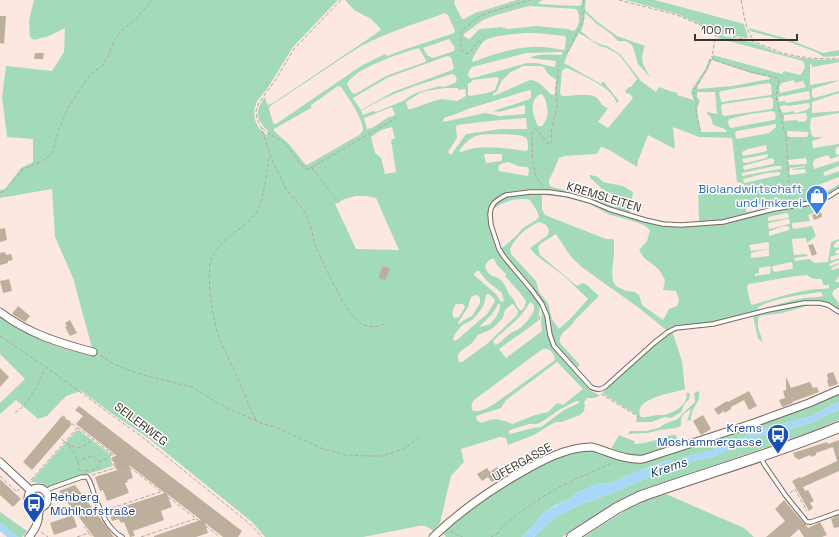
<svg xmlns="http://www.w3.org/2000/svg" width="839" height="537" font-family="'Space Grotesk',sans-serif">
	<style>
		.green { fill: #a3dbba; fill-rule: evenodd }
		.water { fill: #a8d8f9 }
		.building { fill: #bcaf9c }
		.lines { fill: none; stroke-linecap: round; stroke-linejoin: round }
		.service-casing { stroke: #7b655d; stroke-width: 5.5 }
		.minor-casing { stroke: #7b655d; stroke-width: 9 }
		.secondary-casing { stroke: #7b655d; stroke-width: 12 }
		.path { stroke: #b6a5a0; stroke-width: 1; stroke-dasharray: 4 2; stroke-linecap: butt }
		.service { stroke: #fff; stroke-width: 3.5 }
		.minor { stroke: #fff; stroke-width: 7 }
		.secondary { stroke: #fff; stroke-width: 10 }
		.labels { text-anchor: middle; stroke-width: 3; stroke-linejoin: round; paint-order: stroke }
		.shop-label { font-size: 12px; fill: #366cbe; stroke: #fff; text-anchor: end }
		.street-label { font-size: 12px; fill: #3e3431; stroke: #fff }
		.transit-label { font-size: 12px; fill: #164399; stroke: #fff; text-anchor: end }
		.water-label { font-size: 13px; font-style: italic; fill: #053853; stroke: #fff }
	</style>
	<rect width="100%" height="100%" fill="#fde8e1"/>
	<g class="green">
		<path d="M34,0H338L293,47L267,89L257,101L254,111L255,120L259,128L267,135L269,132C256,120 254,112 265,97L267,104L268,105L273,103L377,33L381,29L371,19L354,10L345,0H455L454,3L462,19H464L475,13L517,0H543L538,3L539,4L578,6L581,5L582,0H586L585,8L586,11L599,23L617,36L645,46C639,61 643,65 651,78L638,64L633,47L632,45L626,41H618L611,34L597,24L585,13C584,19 584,25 581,31L593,41L600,44L607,46L620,54L641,81L656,92L659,87L670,91L678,93L677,95L694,100L691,93L692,89L706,68L709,59H712L713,55L782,74L784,71L800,75C804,71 806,66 803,61L717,38L720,35C731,38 743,40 754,43C763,46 771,50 780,53C799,59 820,61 839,59V62L813,67L810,63V85L838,80L835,82L812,89V96L814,98L839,91V93L812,102V113L839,111V113L811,118L810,128L812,136L814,137H824L812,141L813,148L839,144V146C835,148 834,152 837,155L839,154V156L831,159L828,155L815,159L813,163L814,169L839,161V166L824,172L823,174L825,176L839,171V177L818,185L816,187L819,192C826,193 833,188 839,184V188L827,195L815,201L789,205L723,220L699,222L698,189L744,187V184L737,182L732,138L699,137L673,127L675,149L648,135L638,161L637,167L611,151L602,147L600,148L598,153L595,154L565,156L559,158L553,172L549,180V184L552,187L585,195L589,197L595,195L614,207H617L618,206C616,198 605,195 598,191L620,201L631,205L630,213C623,211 616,210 609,207C595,202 584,196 569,193C550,189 499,184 490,206C486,214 489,223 491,230C493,237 494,244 498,250C502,258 508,265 514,272C523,282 531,292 539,303L540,306L538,321L499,349L506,358L542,331L541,322L542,307L546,317L548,336L552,347L590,390L600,396L594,398H587L584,402L585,406L584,411L580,415L562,422H556L550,425L534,435L508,445L506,438L500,437L461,449L464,462L451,476L440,523L433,531C427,525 422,525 414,527L363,537H265L252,522L148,438L117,417L81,391L66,396L47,416L38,419L16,400L0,414V403L25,379L0,354V316L38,339L58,347L90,356L92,348L73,278L55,237L52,189L0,198V190L5,189L21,168L33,162V139L7,137L2,97L6,66L52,71L64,52L65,28L49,36L34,40L30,37L29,20ZM529,6L576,9C581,15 580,26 574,31L567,29L536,26L508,29L501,27L480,29C475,32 473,38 468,39L464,36V34L483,20L496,15ZM445,13L448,15L455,31L454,33L403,50L387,56L385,54L361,66L276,124L273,123L269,109L270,106L350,53C379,34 412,25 445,13ZM526,33H536L565,36L566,38L565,49L563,50C552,48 542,46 531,47C511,48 492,55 473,62L472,60C475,54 479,46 484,41C492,35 516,34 526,33ZM579,33L600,46L607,48L618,54L624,61L637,79L631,87H629L625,91L627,94L629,93L633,98L608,128L598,122L608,108C602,107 601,102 597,98C591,92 571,96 563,96L561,95L560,93L562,71L564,69L567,68C581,75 610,86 616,101V103L619,101L603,81L601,84L564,63L568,53ZM449,39L455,48L454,51L433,58L428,56L423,48ZM419,48L426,60L425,62L386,76L355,94L352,93L347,84C354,68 402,53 419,48ZM562,52V55C552,55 538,53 529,58L556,61L555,67L536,63H527L473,78H470L468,76L469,71L472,67L526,53ZM447,56L451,57L454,68L452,70L393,92L361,110L353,98L387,78ZM712,60L751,73L769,77L770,79L732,86L698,89L697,87L708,69ZM523,66H540L544,67L548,74L556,80L555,94L552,95C545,90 540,80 530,80L493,96V94L497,91L502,80L508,75L509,73ZM452,74L455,75L457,80L455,83L444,87L439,86L416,93L410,96L405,100L376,112L373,111L363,115L361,111C390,93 421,84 452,74ZM497,77L499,79L495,90L487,93L470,96L468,95V83H470L473,80ZM794,80L795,83L803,81L806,87L780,93L779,87L782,83ZM769,83L771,85L772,93L771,95L722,102L721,101L719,93L721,91ZM338,86L341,87C347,95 364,121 363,130C362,132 361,133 359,135L307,165L305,164L288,143L274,131V129L311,108V105ZM446,88H458V90L465,89L466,96L457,101L441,99L434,101L411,109H408L406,102L420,93L426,91ZM529,90L531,91V97L530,99L493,111L499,112L525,105V114L500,116L485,113L443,122L444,118L456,114L468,109ZM809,91L810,99L786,103L785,101L779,102L778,97ZM697,92H715L717,114L707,112V114C711,116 712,120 713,125L725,129L727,132H701C700,120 694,112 700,101L697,97ZM540,94H542C546,98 549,112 547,117C546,120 544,123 542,126H538C533,115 528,102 540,94ZM770,97L773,99V107L772,109L724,116L722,114L721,106L723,104ZM809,103L810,106L807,110L795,113L793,111L783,113L781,110L780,106L787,105L788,106ZM392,107L395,115L387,118L372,128L367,129L364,118ZM773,111L775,113L776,118L774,120L731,128L729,126L728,122L729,119L750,114ZM806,113L807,117L806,121L799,122L797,120L784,121V115ZM526,118L527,129H501L466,134L451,155L448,152L457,138L456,127L457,125L490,121ZM776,124V127L769,133L737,139L736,137L735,133L737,131ZM392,127L395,138L391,140L396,172L385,174L381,158L375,153L371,137L381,130ZM787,131L809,132L807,137H790L787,135ZM503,134C509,135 525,134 527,139C528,142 528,146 528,149L526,151C504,148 481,144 461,152L459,151C474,131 480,135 503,134ZM766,145L767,151L743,156L742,152L748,149ZM484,154H502V160L501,161L486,163ZM768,154V156L766,158L746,163L743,162L742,159ZM772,158L774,160V162L773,164L744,170L743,166ZM806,158L807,164L789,165L788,160ZM508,162C512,163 515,165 518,166C526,168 531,164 528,176L499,171C496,164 503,163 508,162ZM775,166H782L781,169L768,171L742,176V173ZM805,166V167L792,169V170L805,169L806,173L791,175L789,174L790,168ZM780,172V175L744,183L743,179L767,173ZM356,196H366L376,198L399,250L356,249L335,204L345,199ZM766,203V208L746,212V207ZM491,259H494L497,265L506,274L505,276L521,294L526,301L524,308L522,310H520C517,307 517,306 515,302C514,299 511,297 509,294C507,289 505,285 501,280C496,276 489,277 486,269C484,265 487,262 491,259ZM477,271H479L487,281L502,293L504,301L501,302L496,294L475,276L474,274ZM487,294H489C492,296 494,298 495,301L488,313L458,339L455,341L453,340C454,334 459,328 464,324C468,322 472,321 475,317C477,315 484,306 484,304C485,300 485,298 487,294ZM475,295L479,296L480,299V303L472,316L464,320L459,324L458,323L468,307L471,297ZM531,302C532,303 534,305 534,307C535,314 523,327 517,330C515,331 513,332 511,333C506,336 502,342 495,345L493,341L495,339C503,331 513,324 521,315C525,311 527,305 531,302ZM499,303L500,304C501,311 495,319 490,324C487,325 483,326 480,327V326L492,314ZM456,304H463L465,307L459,317L454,318C451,313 453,309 456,304ZM512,304L514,305L518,311L517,315L488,343L462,362H459L458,358V355L461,351L472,343L478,335L490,330L495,326L503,318L505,310ZM543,349C550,348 554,353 555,360L494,404C488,408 481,412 473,411C471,407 471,404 474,400L540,351ZM557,362L583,389L563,405L558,403L556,404L548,412L535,415L512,424C505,421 497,418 489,420C485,422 483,423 479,422L477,420L476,416L501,408L506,400ZM576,401H579V403L564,410L541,427L533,428L510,434L509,433V431L510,430L529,424H536L540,423L559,410Z"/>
		<path d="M626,0H655L744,24L748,37L747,38H745L716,31L677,14Z"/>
		<path d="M749,28L788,39L823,53L839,50V56L824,57L816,52L787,41L750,31Z"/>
		<path d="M589,175H591L598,177L603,182L623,186L633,192L632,201C622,197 609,194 601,188C597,185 595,181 591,179Z"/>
		<path d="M530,194H549L569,197L589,202L609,210L681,227L713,225L724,224L746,219L774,211L812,205L814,213L808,215L810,221L793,223L792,224V227L794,229L812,226L816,236L807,243L806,238L792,239V241L794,255L806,254L808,256L794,258L795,261L810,259L814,263L828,262L831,242L839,239V241L836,242L834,245V247L836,248L839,247V249L835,251L836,254L839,253V254L830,257L831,261L839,258V260L829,264L830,266L839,263V264L831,268L832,270L839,268V276L835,282H839V287L834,290L832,294L839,304V309L829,303L821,301H804L768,309L712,322L673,326L666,330L639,308L583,268L573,259L567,251L556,234L540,244L538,248L540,255L577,286L583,283L587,285L599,296L575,320C571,329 558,332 560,343L580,365L576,368C568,359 557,350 553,339C549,326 550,315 543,303L505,255L501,249L516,236L523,228L536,220L539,217L537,211L530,200C517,197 502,202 492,210C498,195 516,195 530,194ZM542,195L563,197L590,204L610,215L626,219L644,225L650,230L647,241L639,250L644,258L655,266L660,271L665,280L663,290L676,291L679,300L677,306L669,309L663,320L642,305L639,295L635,292L626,291L616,286L613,281L612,272L614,256V241L613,239H606L545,215L542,209ZM787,213L789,216L788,218L769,221H768V217ZM787,219H789L790,223L789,224L770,229H769L768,224L769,223ZM540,222L546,225L549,230L548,235L530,248L537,256L564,276L588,299L572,317L559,329L552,319L548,303L539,292L536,281L511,254L510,249C516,237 527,226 540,222ZM784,226H787L790,228L789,230L769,236V231L774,230L775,229ZM768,242L769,244V247L768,249L751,251L749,245ZM769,249V256L751,258V253L759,251ZM791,262L792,263L793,268L791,269L775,272L773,271L772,267L773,266ZM771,266L770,274L755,276V274L759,273V268ZM807,275C811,279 815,279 821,279L822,280L823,285H829V288C825,289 821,289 817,289C795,291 773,299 752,305C750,303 747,289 747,286L749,284L789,277ZM821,292L823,296C817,298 810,297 804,298C789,301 775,305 761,310L757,308C770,299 805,294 821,292Z"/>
		<path d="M805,305H810L782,313L760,316L758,318V328L763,342L758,339L753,316Z"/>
		<path d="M672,331L682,361L685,389C674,393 631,398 641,417C646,418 651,416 656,415C659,415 661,415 663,415C672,414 690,404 686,393H690L689,399L684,405L681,412L673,417L671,418L665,417L651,422H636L637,415L603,394V392L655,345Z"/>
		<path d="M699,391C701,405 691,405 691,420L687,421L691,409C682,415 681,414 681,426L676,428L660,430L648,433L628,434L630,431H646L658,428L667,423L678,419L682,414L695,402L694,393Z"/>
		<path d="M839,394V402L822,410L812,416L759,430L710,451L689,456L674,462L669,460L666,461L623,477L619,480L612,483L598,484L577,493L571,498L554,506L546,511L540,516L535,524L522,537H446L442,532C451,525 459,517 468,510C485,498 502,487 520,477C540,465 566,449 591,450C597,451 603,453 608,456C621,461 633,464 647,461L755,426Z"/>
		<path d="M839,410V420L813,431L637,492L615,503L562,537H534L550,522L559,515L584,503L610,494L667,469L678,467L693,461L712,457L764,435L795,428L813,422L828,414Z"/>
		<path d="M79,430L109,453L113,466L47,487L41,483L32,482L31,481L76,431Z"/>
		<path d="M619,435L634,441L635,444H636C643,443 650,442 656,440C665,437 666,435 676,435L679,445L643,456L635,457L611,449Z"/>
		<path d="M666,494L744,528L754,537H584L631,507L644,501Z"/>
		<path d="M0,512L27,531L22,537H18L0,523Z"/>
	</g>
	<g class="water">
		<path d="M839,402V410L828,414L813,422L795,428L764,435L740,446L712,457L693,461L678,467L667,469L610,494L584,503L559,515L550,522L534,537H522L528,532L535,524L540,516L546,511L571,498L577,493L598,484L612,483L619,480L631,473L649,468L666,461L669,460L674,462L677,461L684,457L689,456L710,451L759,430L812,416L822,410Z"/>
		<path d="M0,523L18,537H7L0,531Z"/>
	</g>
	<g class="building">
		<path d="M0,16H6L4,44L0,43Z"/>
		<path d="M35,53H44L43,59H34Z"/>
		<path d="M821,212L822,217L814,220L812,215Z"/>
		<path d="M5,228L7,240L0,242V229Z"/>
		<path d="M813,244L817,254L812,256L808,245Z"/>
		<path d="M5,252L6,255L11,254L13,260L8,261V263L0,265V253Z"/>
		<path d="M383,266L390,269L385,280L379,278V276Z"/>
		<path d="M9,279L12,291L3,293L0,281Z"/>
		<path d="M18,306L30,316L25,322L12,314Z"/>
		<path d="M70,320L77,333L70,336L65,327L67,326L65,323Z"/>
		<path d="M0,368L9,377L0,387Z"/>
		<path d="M833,372L838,384L829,387L827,380H828L827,374Z"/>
		<path d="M786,377L791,388L806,383L810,382L813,388L817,387L819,392L792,402L793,403L782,407L779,400L785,398L783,391L786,390Z"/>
		<path d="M749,391L757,406L749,410L744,400L731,407V409L725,413L724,411L718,415L714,409L727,401L728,402Z"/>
		<path d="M79,406L242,531L238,537H223L205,523L208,533L196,537H154V536L201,520L167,494L172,507L161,511L164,520L133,531L135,536L130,537L124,522L121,523L119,519L112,521L109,513L117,510L116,509L165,493L129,465L133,478L127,480L128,482L125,483L129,493L107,501L103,490L100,491L95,477L117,470L112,457L117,456L76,424L83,416L75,410Z"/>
		<path d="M703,415L711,429L701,435L693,421Z"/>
		<path d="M62,416L72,424L32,470L23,462Z"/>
		<path d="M839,440V471L803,487L805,491L808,490L814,501L810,503L813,508L809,511L792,481L800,477L801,478L837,461L833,447L816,453V455L811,457L810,455L798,460L797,458H795L793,453L827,442L828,444Z"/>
		<path d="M497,467L503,476L492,482L488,477L482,481L477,474L487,468L490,472Z"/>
		<path d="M0,479L21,499L13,507L0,495Z"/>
		<path d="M75,485L114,537H94L59,491Z"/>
		<path d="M784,500L808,528L820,522L827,535L822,537H804L799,529L790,537H766L785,521L775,509Z"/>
		<path d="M73,515L77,527L54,535L50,523Z"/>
		<path d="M839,515V527L834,528L831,519Z"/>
	</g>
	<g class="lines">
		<g class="service-casing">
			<g id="service">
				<path d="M839,190L828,197L816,202L774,209L723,222L681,225L663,224L645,220L609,209L590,201L569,195L549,192H530L506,195L499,199L494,203L491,208L490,214L491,225L499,249L504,257L531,289L542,304L547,316L550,335L554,346L591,387C597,390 600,390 605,387L654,343L668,332L676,328L713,324L768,310L804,303H820L828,305L839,312"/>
				<path d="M761,457L764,464L786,496L807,522H811L839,512"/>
				<path d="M46,491L51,488L82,477H87C91,482 92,488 94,494C100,510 107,529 122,537"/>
			</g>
		</g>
		<g class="minor-casing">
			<g id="minor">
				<path d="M0,312C29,334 59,343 93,352"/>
				<path d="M0,462L30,490"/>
				<circle cx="38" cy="498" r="10"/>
				<path d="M29,537C37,527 39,521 39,508"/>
				<path d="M433,537C459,512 490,490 522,472C543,460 565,448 590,447C595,447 602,450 607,452C619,456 630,460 643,459L754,423L809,403L839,390"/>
			</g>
		</g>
		<g class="secondary-casing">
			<path id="secondary" d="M572,537L617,508L639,497C706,473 774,454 839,427"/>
		</g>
		<g class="path">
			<path d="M341,0L294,49L276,79L259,103L256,111L257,119L261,127L270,155L286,189L303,209L310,224L315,245L329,275L343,302L353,316L362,325L375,327L386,324"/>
			<path d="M619,0L677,15L719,33L755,42L782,53L796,56L809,58L832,59L839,58"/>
			<path d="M741,0C744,14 745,29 754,41"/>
			<path d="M718,34L716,35L712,56L714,60L751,72L778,78L779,80L776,96L784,130L786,133L790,202"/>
			<path d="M481,42L479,41C473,45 472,52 466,54L463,52L461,49V36L462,31L465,28L480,16L490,12L530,0"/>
			<path d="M567,53L582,23L584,18L582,9L584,0"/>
			<path d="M262,128L268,133L283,142L287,146L304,168L308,169L312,167L398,117"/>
			<path d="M700,130L696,111V100L694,96V91L707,68L712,56"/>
			<path d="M312,168L339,203"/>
			<path d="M543,186C530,175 533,149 532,133L534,129H536L547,143H552L551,133L557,106L556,86L558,78V66"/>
			<path d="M0,193L5,191L22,170L42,161L49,156L53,151L59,129L63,119L70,104L90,75L102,66L108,56L115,39L123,29L135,20L152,0"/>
			<path d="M539,320L540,315"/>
			<path d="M0,336L46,367L146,440L250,524L262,537"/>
			<path d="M100,355L112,363L125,369L147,376L192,387L217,403L256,421L280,429L323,449L346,455L368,456H382L398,451L410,445L419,437"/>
			<path d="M601,394L639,417"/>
			<path d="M15,413L25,405L37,387L45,368"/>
			<path d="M256,420C247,402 240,383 231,364C227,354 221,344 218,334C213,319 206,275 211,261C212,257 215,251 218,248C228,234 246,227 256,213C263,204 267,170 269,157"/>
			<path d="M77,428L80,429L220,537"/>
			<path d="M57,435C69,446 78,454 92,440"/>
			<path d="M69,446L75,454L81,473"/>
			<path d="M110,452L115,468"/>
			<path d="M77,462C85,459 93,452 99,461"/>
			<path d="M85,471C92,469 99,472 99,462L106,459L111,455"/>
			<path d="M92,475L125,465"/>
			<path d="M0,476L17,492L19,489"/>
			<path d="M31,480L77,428L61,414"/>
			<path d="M790,493L795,489L807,511"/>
			<path d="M106,510L160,492"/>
			<path d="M450,531L462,537"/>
			<path d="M41,532L48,537"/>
			<path d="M89,533L92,537"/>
			<path d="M77,537L89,533L84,526"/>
			<path d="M141,537L195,519"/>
			<path d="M491,537L499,532L503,526L518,514L539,499L559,487L614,462"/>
		</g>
		<use href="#service" class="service"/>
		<use href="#minor" class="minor"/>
		<use href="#secondary" class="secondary"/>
	</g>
	<defs>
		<g id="shop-pin" transform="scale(1.15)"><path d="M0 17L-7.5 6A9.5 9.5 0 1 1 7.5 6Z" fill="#3f7fe0" stroke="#fff"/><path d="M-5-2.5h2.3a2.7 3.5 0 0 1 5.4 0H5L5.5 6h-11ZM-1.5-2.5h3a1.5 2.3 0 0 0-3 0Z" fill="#fff"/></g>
		<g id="bus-pin" transform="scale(1.15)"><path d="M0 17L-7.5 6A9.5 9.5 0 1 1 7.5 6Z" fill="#1a4fb4" stroke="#fff"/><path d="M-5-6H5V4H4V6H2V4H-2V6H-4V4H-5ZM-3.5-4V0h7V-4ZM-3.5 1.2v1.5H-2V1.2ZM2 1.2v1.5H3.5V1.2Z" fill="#fff"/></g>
	</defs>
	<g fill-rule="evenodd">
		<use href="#shop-pin" x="817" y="196"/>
		<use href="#bus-pin" x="778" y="435"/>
		<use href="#bus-pin" x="34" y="504"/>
	</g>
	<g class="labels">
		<g class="shop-label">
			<text x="802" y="193">Biolandwirtschaft<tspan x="802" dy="14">und Imkerei</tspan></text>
		</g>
		<g class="street-label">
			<text transform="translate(604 197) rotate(17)" y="4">KREMSLEITEN</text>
			<text transform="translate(141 424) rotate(37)" y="4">SEILERWEG</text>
			<text transform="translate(522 462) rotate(-29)" y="4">UFERGASSE</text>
		</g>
		<g class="transit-label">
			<text x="762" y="432">Krems<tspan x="762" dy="14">Moshammergasse</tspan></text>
			<text x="50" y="501" text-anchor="start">Rehberg<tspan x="50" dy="14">Mühlhofstraße</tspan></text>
		</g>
		<g class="water-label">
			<text transform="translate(668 467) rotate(-19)" y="5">Krems</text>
		</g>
	</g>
	<path d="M695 34v6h102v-6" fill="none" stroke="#3e3431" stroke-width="2"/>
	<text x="701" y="34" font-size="12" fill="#3e3431" stroke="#ffffff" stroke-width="3" paint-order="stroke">100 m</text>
</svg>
